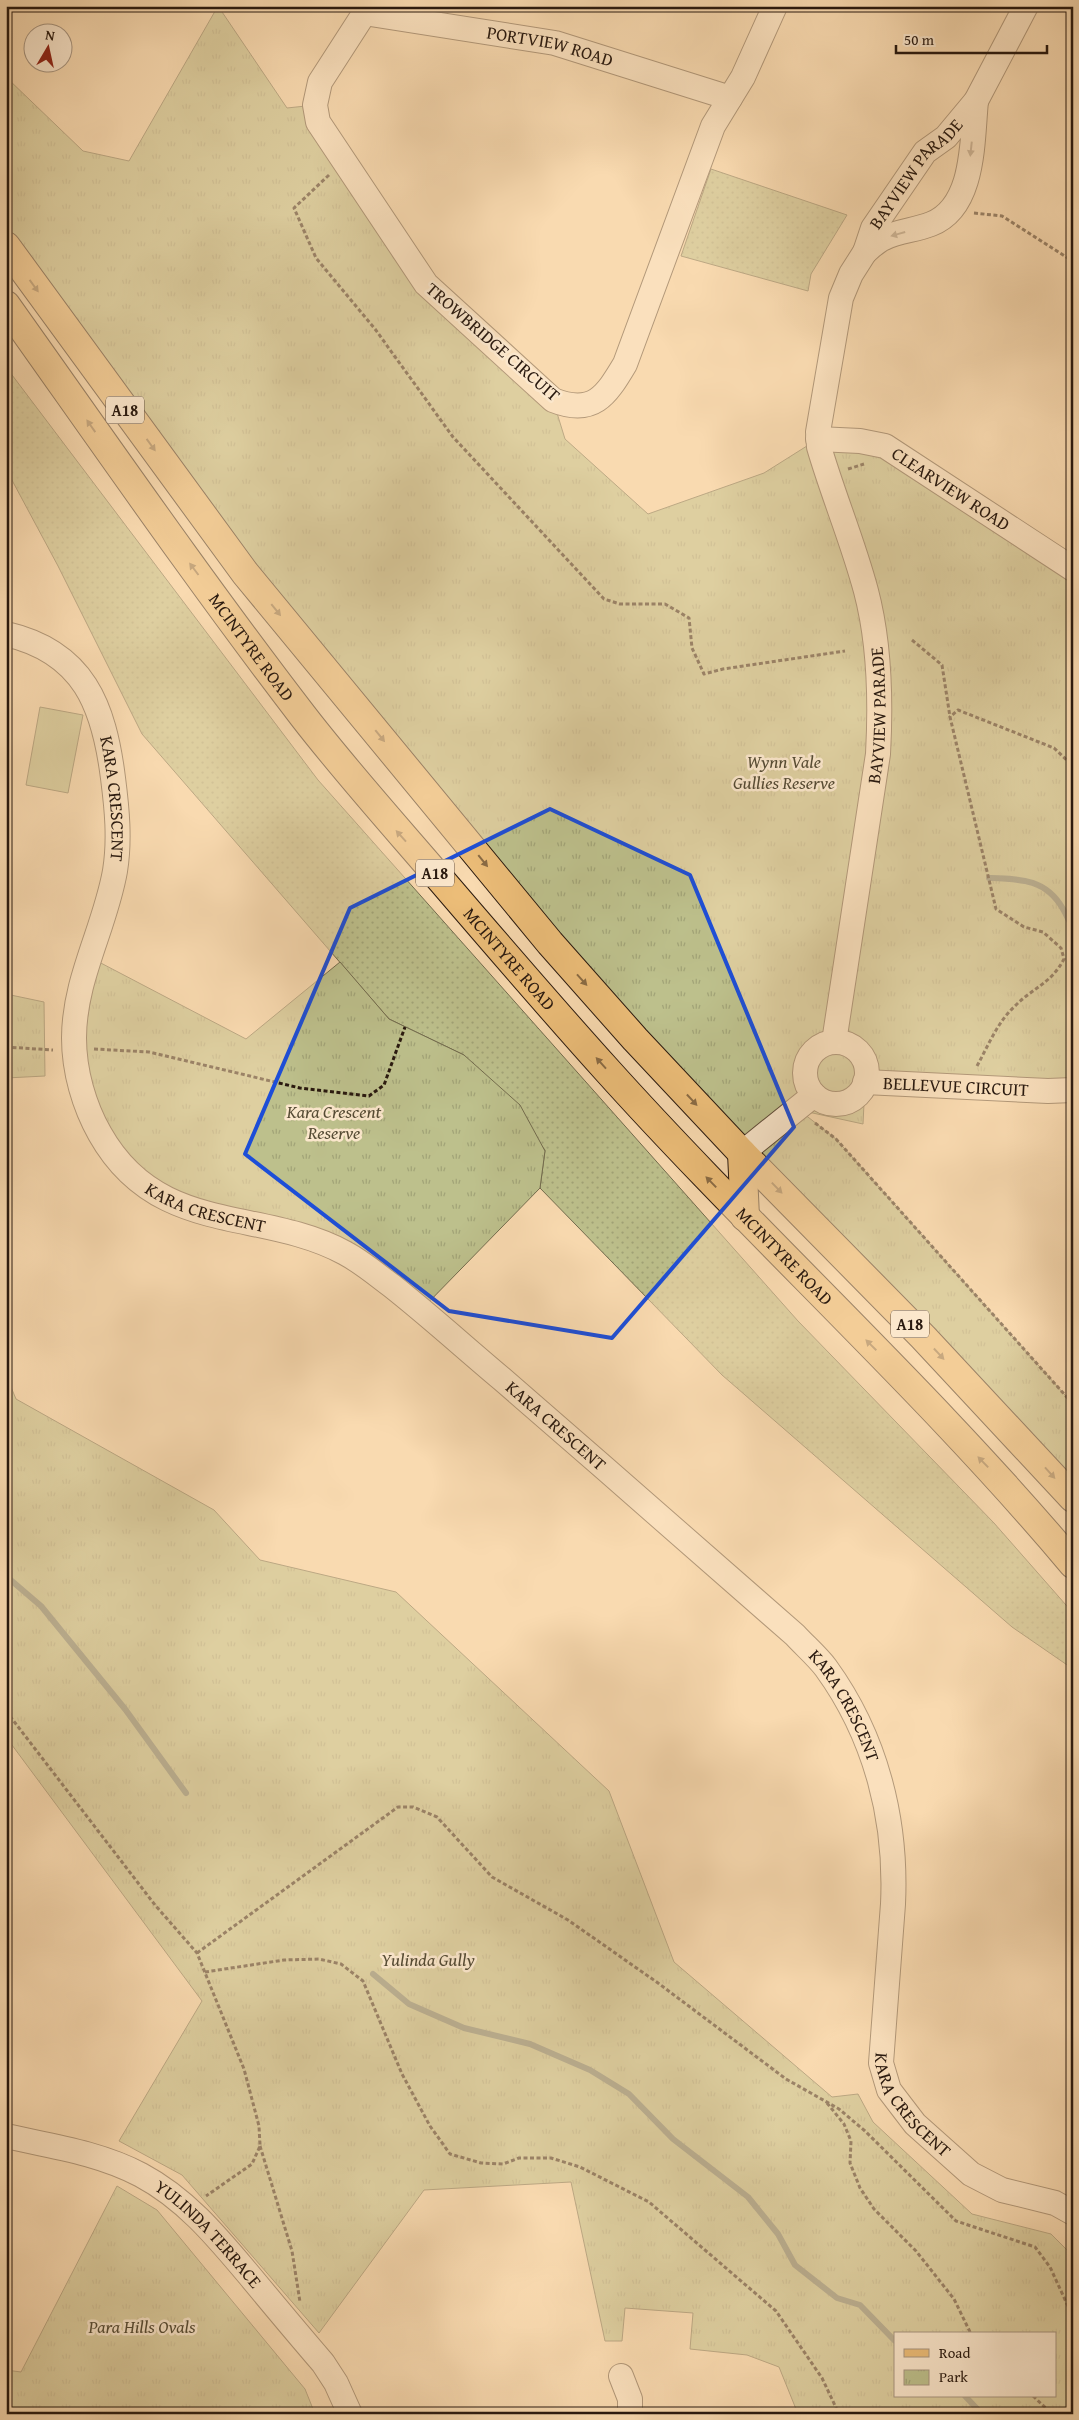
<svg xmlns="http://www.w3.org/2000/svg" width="1079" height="2420" font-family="'Gentium Book Plus',serif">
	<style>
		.grass { fill: url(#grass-dots); stroke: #736c4e }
		.park { fill: url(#park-tufts); stroke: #736c4e; fill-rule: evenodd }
		.pitch { fill: #bdc08c; stroke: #736c4e }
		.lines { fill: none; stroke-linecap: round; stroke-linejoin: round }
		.stream { stroke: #6f7a6b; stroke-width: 6 }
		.minor-casing { stroke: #5d4937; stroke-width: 26 }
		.primary-casing { stroke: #29190f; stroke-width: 30 }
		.path { stroke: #29190f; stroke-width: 3; stroke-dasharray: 4 2.5; stroke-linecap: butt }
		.minor { stroke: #fbe7cc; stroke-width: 24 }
		.primary { stroke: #ecbd78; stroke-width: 28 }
		.oneway { fill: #9c8a77 }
		.oneway2 { fill: #8a6b44 }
		.marked { fill: none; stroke: #1d4ed8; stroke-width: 4; stroke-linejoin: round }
		.labels { text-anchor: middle; stroke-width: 5; stroke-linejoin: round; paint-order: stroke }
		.shield { fill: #fbe7cc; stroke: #685748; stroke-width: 1 }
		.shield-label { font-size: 16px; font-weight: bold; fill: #29190f }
		.street-label { font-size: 18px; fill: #29190f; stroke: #fbe7cc }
		.park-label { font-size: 18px; font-style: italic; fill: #554b34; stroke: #fbe7cc }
	</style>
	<defs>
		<pattern id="grass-dots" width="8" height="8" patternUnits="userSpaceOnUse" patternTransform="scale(1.25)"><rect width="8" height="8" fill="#bdc08c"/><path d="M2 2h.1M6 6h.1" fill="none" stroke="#a2a478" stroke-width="1.8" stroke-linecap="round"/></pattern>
		<pattern id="park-tufts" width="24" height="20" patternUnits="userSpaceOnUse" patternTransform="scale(1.25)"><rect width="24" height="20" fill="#bdc08c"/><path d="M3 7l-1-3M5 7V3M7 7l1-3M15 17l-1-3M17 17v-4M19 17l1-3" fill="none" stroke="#a2a478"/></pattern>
	</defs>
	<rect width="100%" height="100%" fill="#f9dab0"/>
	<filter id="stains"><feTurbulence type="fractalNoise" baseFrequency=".004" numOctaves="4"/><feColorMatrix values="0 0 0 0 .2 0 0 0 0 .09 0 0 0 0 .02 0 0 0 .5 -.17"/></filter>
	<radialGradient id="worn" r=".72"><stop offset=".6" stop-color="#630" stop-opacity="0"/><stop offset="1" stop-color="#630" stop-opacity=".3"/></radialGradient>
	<g class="grass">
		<path d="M711,169L847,215L811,274L808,291L681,256Z"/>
		<path d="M6,367L318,780L798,1321L994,1523L1073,1613V1669L1012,1627L722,1375L540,1188L545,1150L464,1055L389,1019L142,734L58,566L6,469Z"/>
	</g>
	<g class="park">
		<path d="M218,6L287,108L315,105L426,284L553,400L565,439L648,514L764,473L818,439L860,441L1073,569V1102L1048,1091L865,1083L863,1124L799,1110L836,1139L1073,1404V1498L550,943L6,246V77L83,151L129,161Z"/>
		<path d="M97,961L246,1039L340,962L389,1019L464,1055L520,1105L545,1151L540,1188L421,1310L361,1262L205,1215L130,1172L78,1074Z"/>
		<path d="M6,994L44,1002L45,1076L6,1078Z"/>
		<path d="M6,1375L16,1399L214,1510L260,1560L396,1592L609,1791L674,1962L832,2097L858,2094L873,2122L972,2214L1051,2234L1073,2256V2414H798L779,2367L747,2355L690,2349L693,2313L625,2308L622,2341H605L571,2182L424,2190L319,2333L182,2175L119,2141L202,2001L6,1737ZM895,2334H1055V2396H895Z"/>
		<path d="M117,2186L157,2210L305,2389L315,2414H6V2370L21,2372Z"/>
	</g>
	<path class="pitch" d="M40,707L83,715L68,793L26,785Z"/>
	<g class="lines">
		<g class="stream">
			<path d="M989,878C1021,879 1046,879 1063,909C1067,915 1068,921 1073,926"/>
			<path d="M6,1576L41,1606L125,1709L186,1793"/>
			<path d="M373,1974L409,2004L464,2028L530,2044L590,2070L629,2094L673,2139L748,2197L778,2234L795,2265L837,2298L860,2305L895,2341"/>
			<path d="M965,2396L982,2414"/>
		</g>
		<g class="minor-casing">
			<g id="minor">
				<path d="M369,6L320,82L315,105L318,122L426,284L553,400C593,416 606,396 625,364L713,126L743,77L775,6"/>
				<path id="s1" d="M364,13L555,43L730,98"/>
				<path d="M865,252C871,247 877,241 884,238C898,231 916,230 931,224C975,207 972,140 976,101"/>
				<path id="s2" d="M818,439L860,441L885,446L1073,569"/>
				<path id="s3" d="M6,634C84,652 104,706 113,778C117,809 120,840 115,871C105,928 74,979 74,1038C74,1071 84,1106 100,1134C158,1237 260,1207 345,1253C362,1262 377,1275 392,1286C430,1316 465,1348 502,1379C600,1464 697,1549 795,1635C805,1646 817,1656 826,1668C876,1737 897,1820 893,1904L881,2063L889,2090L915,2124L971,2174L1002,2190L1055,2203L1073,2213"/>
				<circle cx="836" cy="1073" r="31"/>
				<path id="s4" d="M834,1042L878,754C881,700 880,644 866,591C853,542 833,495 819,447L818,432L841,298L851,274L865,252L873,228L925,152L946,137L976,101L1026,6"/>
				<path id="s5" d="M865,1082L1048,1091L1073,1090"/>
				<path d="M742,1153L814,1095"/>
				<path id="s6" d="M6,2136C51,2146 100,2153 141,2175C186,2199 217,2237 249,2275C273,2304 298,2334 323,2363L336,2383L350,2414"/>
				<path d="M621,2376L630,2399V2414"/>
			</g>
		</g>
		<g class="primary-casing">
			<g id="primary">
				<path d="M6,246L245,573L550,943L635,1039L742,1153L923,1337L1073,1498"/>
				<path id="s7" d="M6,305C104,443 200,582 303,716C347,773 395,826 442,881C496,944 550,1007 606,1069C758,1238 927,1390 1073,1564"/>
				<path d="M742,1153L745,1217"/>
			</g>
		</g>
		<g class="path">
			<path d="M329,175L294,208L316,258L375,329L453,437L604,599L620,604H665L689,618L692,648L704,674L723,669L845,651"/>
			<path d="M974,213L1002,216L1071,260L1073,263"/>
			<path d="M848,469L864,464"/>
			<path d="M912,640L942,665L950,717"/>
			<path d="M6,1047L53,1050"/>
			<path d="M94,1049L149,1052L300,1088L369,1096L384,1085L405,1027"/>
			<path d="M977,1066C988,1046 997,1023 1014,1007C1032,988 1051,984 1064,959L1061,948L1043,932L1024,927L996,909L950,717L958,710L1054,748L1073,766"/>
			<path d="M815,1123L836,1139L1073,1404"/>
			<path d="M6,1711L155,1905L197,1953L244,2069L259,2126L260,2146L252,2164L206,2196"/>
			<path d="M197,1953L398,1807H413L437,1817L492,1877L568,1920L658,1983L786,2079L839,2109L865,2131L956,2221L1035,2247L1050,2267L1073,2317"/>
			<path d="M205,1972L284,1960L319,1959L341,1964L363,1981L402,2074L430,2126L450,2154L481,2163L503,2164L519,2158H551L580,2167L649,2202L776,2311L822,2378L839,2414"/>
			<path d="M827,2103L844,2124L851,2141L850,2163L860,2188L874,2209L916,2251L954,2299L971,2334"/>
			<path d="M260,2146L292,2251L300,2302"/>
			<path d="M1033,2396L1052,2414"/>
		</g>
		<use href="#minor" class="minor"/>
		<use href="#primary" class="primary"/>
	</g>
	<defs><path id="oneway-solid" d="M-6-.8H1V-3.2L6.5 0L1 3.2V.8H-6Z" transform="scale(1.25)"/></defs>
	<g class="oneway">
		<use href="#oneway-solid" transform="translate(971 149) rotate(96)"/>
		<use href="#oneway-solid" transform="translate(898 234) rotate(164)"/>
	</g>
	<g class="oneway2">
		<use href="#oneway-solid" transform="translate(34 286) rotate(54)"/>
		<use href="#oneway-solid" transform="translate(91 426) rotate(-125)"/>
		<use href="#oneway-solid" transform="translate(151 445) rotate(54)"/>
		<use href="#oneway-solid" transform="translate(194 569) rotate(-127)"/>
		<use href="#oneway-solid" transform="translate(276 610) rotate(51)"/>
		<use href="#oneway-solid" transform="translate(380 736) rotate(51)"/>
		<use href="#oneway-solid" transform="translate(401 836) rotate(-132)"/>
		<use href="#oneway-solid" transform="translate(483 861) rotate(51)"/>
		<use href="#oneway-solid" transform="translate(582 980) rotate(48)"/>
		<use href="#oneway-solid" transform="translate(601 1063) rotate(-132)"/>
		<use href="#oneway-solid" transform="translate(692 1100) rotate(47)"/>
		<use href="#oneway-solid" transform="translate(711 1182) rotate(-134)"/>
		<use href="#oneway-solid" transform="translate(777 1188) rotate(46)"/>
		<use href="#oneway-solid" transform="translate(871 1345) rotate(-135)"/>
		<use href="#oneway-solid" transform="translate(939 1354) rotate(47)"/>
		<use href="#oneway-solid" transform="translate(983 1462) rotate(-134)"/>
		<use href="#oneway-solid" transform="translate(1050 1473) rotate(48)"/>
	</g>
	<path d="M0 0H1079V2420H0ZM550,809L690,875L794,1127L612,1338L449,1311L245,1154L350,908Z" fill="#f9dab0" fill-opacity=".55" fill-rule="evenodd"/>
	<path class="marked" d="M550,809L690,875L794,1127L612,1338L449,1311L245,1154L350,908Z"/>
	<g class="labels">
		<g class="shield">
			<rect x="106" y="396.5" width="38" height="27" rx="4"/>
			<rect x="416" y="859.5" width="38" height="27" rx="4"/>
			<rect x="891" y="1310.5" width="38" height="27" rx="4"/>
		</g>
		<g class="shield-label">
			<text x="125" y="416">A18</text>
			<text x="435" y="879">A18</text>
			<text x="910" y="1330">A18</text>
		</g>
		<g class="street-label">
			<text dy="6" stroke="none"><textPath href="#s1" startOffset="189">PORTVIEW ROAD</textPath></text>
			<text dy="6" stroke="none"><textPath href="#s4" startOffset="905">BAYVIEW PARADE</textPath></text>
			<text transform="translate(493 342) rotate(41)" y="6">TROWBRIDGE CIRCUIT</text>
			<text dy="6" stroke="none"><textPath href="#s2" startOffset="146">CLEARVIEW ROAD</textPath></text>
			<text dy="6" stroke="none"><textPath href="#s7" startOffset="421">MCINTYRE ROAD</textPath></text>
			<text dy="6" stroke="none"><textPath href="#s4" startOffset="330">BAYVIEW PARADE</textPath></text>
			<text dy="6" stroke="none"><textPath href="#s3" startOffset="215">KARA CRESCENT</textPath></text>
			<text dy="6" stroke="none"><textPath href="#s7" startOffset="826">MCINTYRE ROAD</textPath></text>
			<text dy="6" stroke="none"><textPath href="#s5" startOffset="91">BELLEVUE CIRCUIT</textPath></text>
			<text dy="6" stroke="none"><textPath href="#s3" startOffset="695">KARA CRESCENT</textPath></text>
			<text dy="6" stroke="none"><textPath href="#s7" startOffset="1231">MCINTYRE ROAD</textPath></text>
			<text dy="6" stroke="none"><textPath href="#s3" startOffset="1115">KARA CRESCENT</textPath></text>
			<text dy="6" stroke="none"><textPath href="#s3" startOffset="1520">KARA CRESCENT</textPath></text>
			<text dy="6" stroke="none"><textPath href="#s3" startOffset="1940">KARA CRESCENT</textPath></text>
			<text dy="6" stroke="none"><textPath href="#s6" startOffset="231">YULINDA TERRACE</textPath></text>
		</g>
		<g class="park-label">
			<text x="784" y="768">Wynn Vale<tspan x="784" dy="21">Gullies Reserve</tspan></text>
			<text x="334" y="1118">Kara Crescent<tspan x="334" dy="21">Reserve</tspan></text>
			<text x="428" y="1966">Yulinda Gully</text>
			<text x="142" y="2333">Para Hills Ovals</text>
		</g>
	</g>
	<rect width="1079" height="2420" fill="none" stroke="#f9dab0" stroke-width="25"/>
	<rect x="8" y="8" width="1064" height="2405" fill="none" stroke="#29190f" stroke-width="2.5"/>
	<rect x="12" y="12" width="1054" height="2395" fill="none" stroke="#29190f"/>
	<rect x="894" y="2332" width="162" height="65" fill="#fbe7cc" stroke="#a79580"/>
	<rect x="904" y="2349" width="25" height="8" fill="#ecbd78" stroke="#a79580"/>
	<text x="939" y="2358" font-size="15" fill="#29190f">Road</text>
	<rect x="904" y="2370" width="25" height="15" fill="url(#park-tufts)" stroke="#a79580"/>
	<text x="939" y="2382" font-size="15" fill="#29190f">Park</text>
	<g transform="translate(48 48) rotate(9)"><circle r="24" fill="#fbe7cc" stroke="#a79580"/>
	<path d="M0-4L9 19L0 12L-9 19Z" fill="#8f2418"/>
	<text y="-8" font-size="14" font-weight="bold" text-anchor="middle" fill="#29190f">N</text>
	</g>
	<path d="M896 45v8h151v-8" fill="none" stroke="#29190f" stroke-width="2.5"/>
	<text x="904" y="45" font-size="15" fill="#29190f" stroke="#fbe7cc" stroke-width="4" paint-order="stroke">50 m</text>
	<rect width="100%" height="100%" filter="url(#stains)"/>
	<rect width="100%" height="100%" fill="url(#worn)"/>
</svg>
